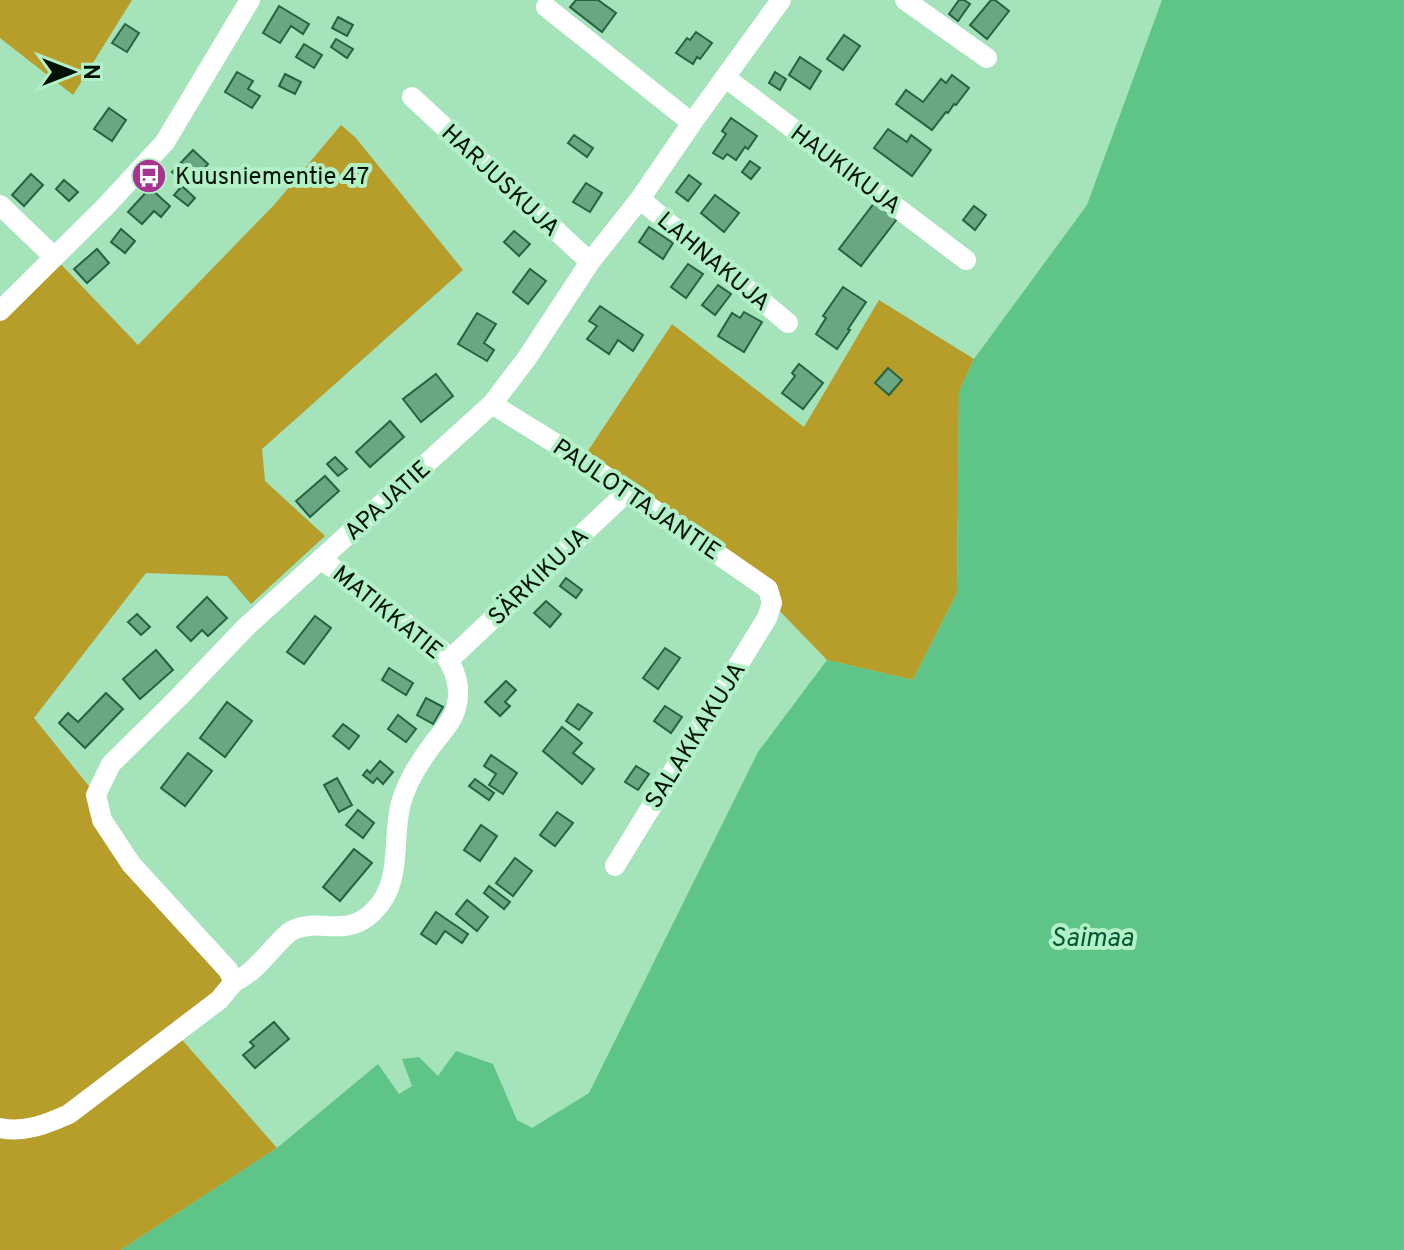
<svg xmlns="http://www.w3.org/2000/svg" width="1404" height="1250" font-family="Overpass,sans-serif">
	<style>
		.forest { fill: #b79d2a }
		.water { fill: #5ec488 }
		.building { fill: #6aa680; stroke: #266240; stroke-width: 2 }
		.lines { fill: none; stroke-linecap: round; stroke-linejoin: round }
		.minor { stroke: #fff; stroke-width: 20 }
		.labels { text-anchor: middle; stroke-width: 8; stroke-linejoin: round; paint-order: stroke }
		.street-label { font-size: 24px; fill: #001205; stroke: #b2f0c7 }
		.poi-label { font-size: 24px; fill: #001205; stroke: #b2f0c7; text-anchor: start }
		.water-label { font-size: 26px; font-style: italic; fill: #055731; stroke: #b2f0c7 }
	</style>
	<rect width="100%" height="100%" fill="#a5e3bb"/>
	<g class="forest">
		<path d="M0,0H132L73,95L0,38Z"/>
		<path d="M341,125L355,137L463,270L262,449L265,481L325,536L251,604L227,576L146,573L34,718L96,795L102,820L234,982L177,1034L277,1148L121,1250H0V311L54,257L138,345L274,205Z"/>
		<path d="M879,300L974,359L959,392L957,593L913,680L827,660L772,603L582,460L672,324L804,427Z"/>
	</g>
	<path class="water" d="M1162,0H1404V1250H121L277,1148L378,1064L399,1094L412,1086L402,1059L419,1057L438,1076L456,1051L493,1064L517,1120L532,1128L589,1093L758,752L827,660L913,680L957,593L959,392L974,359L1087,205Z"/>
	<g class="building">
		<path d="M576,0H598L616,13L602,32L570,7Z"/>
		<path d="M959,0H964L970,4L958,21L949,14Z"/>
		<path d="M991,0H995L1009,11L987,39L970,25Z"/>
		<path d="M279,6L309,24L303,34L291,26L280,43L263,33Z"/>
		<path d="M338,17L353,25L347,36L332,28Z"/>
		<path d="M125,24L139,33L127,52L112,43Z"/>
		<path d="M696,32L712,43L700,59L697,57L693,64L676,53L687,38L690,40Z"/>
		<path d="M844,35L860,46L843,70L827,59Z"/>
		<path d="M336,39L353,49L347,58L331,47Z"/>
		<path d="M304,44L322,55L314,68L296,57Z"/>
		<path d="M800,57L821,71L810,89L789,75Z"/>
		<path d="M237,72L253,81L248,89L260,96L252,108L225,92Z"/>
		<path d="M775,72L786,79L780,90L769,83Z"/>
		<path d="M285,74L301,82L295,94L279,86Z"/>
		<path d="M952,75L969,88L956,105L954,104L948,113L946,112L932,130L896,104L906,90L923,102L941,79L946,83Z"/>
		<path d="M109,108L126,120L112,141L94,129Z"/>
		<path d="M731,118L757,136L748,149L745,147L736,160L727,154L723,159L713,153L726,134L722,131Z"/>
		<path d="M888,129L907,142L911,135L931,150L912,176L874,148Z"/>
		<path d="M574,135L593,148L587,157L568,143Z"/>
		<path d="M193,150L208,164L188,187L172,172Z"/>
		<path d="M750,161L760,168L751,179L742,172Z"/>
		<path d="M31,174L43,185L24,206L12,195Z"/>
		<path d="M689,175L701,184L688,201L676,192Z"/>
		<path d="M64,180L78,192L69,201L56,189Z"/>
		<path d="M586,183L602,193L590,212L573,202Z"/>
		<path d="M182,186L195,198L188,206L174,195Z"/>
		<path d="M150,188L170,206L161,217L154,211L142,224L128,212Z"/>
		<path d="M715,195L739,213L724,232L701,213Z"/>
		<path d="M875,202L897,219L861,266L839,249Z"/>
		<path d="M974,206L986,215L975,230L963,220Z"/>
		<path d="M649,227L673,243L663,259L639,242Z"/>
		<path d="M121,229L135,241L125,253L111,242Z"/>
		<path d="M514,231L530,244L519,256L504,242Z"/>
		<path d="M97,249L109,263L87,283L74,269Z"/>
		<path d="M688,264L703,274L686,298L671,287Z"/>
		<path d="M530,269L546,281L528,304L513,292Z"/>
		<path d="M718,285L731,294L715,315L702,305Z"/>
		<path d="M843,287L866,302L848,329L850,330L837,349L816,334L826,318L823,316Z"/>
		<path d="M600,306L643,335L633,351L618,340L609,354L587,339L597,326L589,321Z"/>
		<path d="M744,312L762,322L744,352L718,336L732,313L740,318Z"/>
		<path d="M477,313L496,324L484,343L494,350L487,361L458,344Z"/>
		<path d="M799,364L823,383L803,409L782,393L795,376L792,373Z"/>
		<path d="M888,368L902,380L889,395L875,383Z"/>
		<path d="M436,374L453,396L421,422L403,399Z"/>
		<path d="M390,421L404,437L370,467L356,452Z"/>
		<path d="M335,457L347,469L338,476L327,464Z"/>
		<path d="M325,476L339,491L310,517L296,501Z"/>
		<path d="M566,578L582,590L576,598L560,586Z"/>
		<path d="M207,597L227,618L208,636L202,630L191,641L177,627Z"/>
		<path d="M546,601L561,614L550,627L534,613Z"/>
		<path d="M137,614L150,627L141,635L128,622Z"/>
		<path d="M315,616L331,628L304,664L287,652Z"/>
		<path d="M665,648L680,658L658,689L643,678Z"/>
		<path d="M156,650L173,670L140,699L123,679Z"/>
		<path d="M389,668L413,683L406,695L382,680Z"/>
		<path d="M506,681L516,690L505,702L510,706L500,716L485,702Z"/>
		<path d="M106,693L123,709L85,748L59,723L68,713L78,722Z"/>
		<path d="M426,698L443,707L433,724L417,715Z"/>
		<path d="M227,702L252,721L225,757L200,738Z"/>
		<path d="M578,704L592,713L579,730L566,721Z"/>
		<path d="M665,706L682,717L671,733L654,721Z"/>
		<path d="M398,715L416,729L406,742L388,729Z"/>
		<path d="M343,724L359,736L349,749L333,736Z"/>
		<path d="M562,727L582,743L573,753L594,769L582,784L543,751Z"/>
		<path d="M188,753L212,771L185,806L161,788Z"/>
		<path d="M491,755L517,773L503,794L489,785L496,774L484,766Z"/>
		<path d="M380,761L393,772L383,784L377,778L373,783L363,775L367,770L370,773Z"/>
		<path d="M636,766L649,774L638,790L625,782Z"/>
		<path d="M337,778L352,805L339,812L324,785Z"/>
		<path d="M475,779L494,793L489,800L469,786Z"/>
		<path d="M358,810L374,823L363,838L346,825Z"/>
		<path d="M557,812L573,823L555,846L540,835Z"/>
		<path d="M481,825L497,836L480,861L464,850Z"/>
		<path d="M354,849L372,863L340,901L323,887Z"/>
		<path d="M515,858L532,871L513,896L496,883Z"/>
		<path d="M489,886L510,902L504,909L484,893Z"/>
		<path d="M467,900L488,917L477,931L456,914Z"/>
		<path d="M436,912L468,934L462,943L445,931L436,944L421,934Z"/>
		<path d="M274,1022L289,1039L255,1068L243,1055L254,1046L250,1042Z"/>
	</g>
	<g class="lines">
		<g class="minor">
			<path d="M905,0L987,58"/>
			<path d="M546,7L692,123"/>
			<path d="M726,78L966,260"/>
			<path d="M412,97L590,262"/>
			<path d="M640,199L788,323"/>
			<path d="M0,205L54,257"/>
			<path d="M0,311L106,206L165,142L250,0"/>
			<path d="M492,404L582,460L768,589L772,603L767,618L615,866"/>
			<path d="M449,660L627,492"/>
			<path d="M234,982C252,974 265,957 279,942C283,938 287,933 293,930C321,917 345,939 373,912C404,882 391,840 401,803C407,782 420,761 433,744C441,733 453,721 456,708C462,687 455,668 442,651L321,559"/>
			<path d="M0,1128C25,1133 47,1124 69,1114L219,1000L234,982L228,970L131,864L102,820L96,795L111,764L179,697L246,627L492,404L527,358L590,262L640,199L692,123L781,0"/>
		</g>
	</g>
	<defs>
		<g id="bus-disc" transform="scale(1.8)"><circle r="9.5" fill="#a63592" stroke="#b2f0c7"/><path d="M-5-6H5V4H4V6H2V4H-2V6H-4V4H-5ZM-3.5-4V0h7V-4ZM-3.5 1.2v1.5H-2V1.2ZM2 1.2v1.5H3.5V1.2Z" fill="#fff"/></g>
	</defs>
	<g fill-rule="evenodd">
		<use href="#bus-disc" x="149" y="176"/>
	</g>
	<g class="labels">
		<g class="street-label">
			<text transform="translate(846 169) rotate(37)" y="8">HAUKIKUJA</text>
			<text transform="translate(501 180) rotate(43)" y="8">HARJUSKUJA</text>
			<text transform="translate(714 261) rotate(40)" y="8">LAHNAKUJA</text>
			<text transform="translate(637 499) rotate(34)" y="8">PAULOTTAJANTIE</text>
			<text transform="translate(387 500) rotate(-42)" y="8">APAJATIE</text>
			<text transform="translate(538 576) rotate(-44)" y="8">SÄRKIKUJA</text>
			<text transform="translate(388 612) rotate(39)" y="8">MATIKKATIE</text>
			<text transform="translate(695 735) rotate(-58)" y="8">SALAKKAKUJA</text>
		</g>
		<g class="poi-label">
			<text x="175" y="184">Kuusniementie 47</text>
		</g>
		<g class="water-label">
			<text x="1092" y="946">Saimaa</text>
		</g>
	</g>
	<g transform="translate(72 72) rotate(90)" stroke="#b2f0c7" stroke-width="6" paint-order="stroke">
	<path d="M0-6L14 30L0 20L-14 30Z" fill="#001205"/>
	<text y="-12" font-size="22" font-weight="bold" text-anchor="middle" fill="#001205">N</text>
	</g>
</svg>
